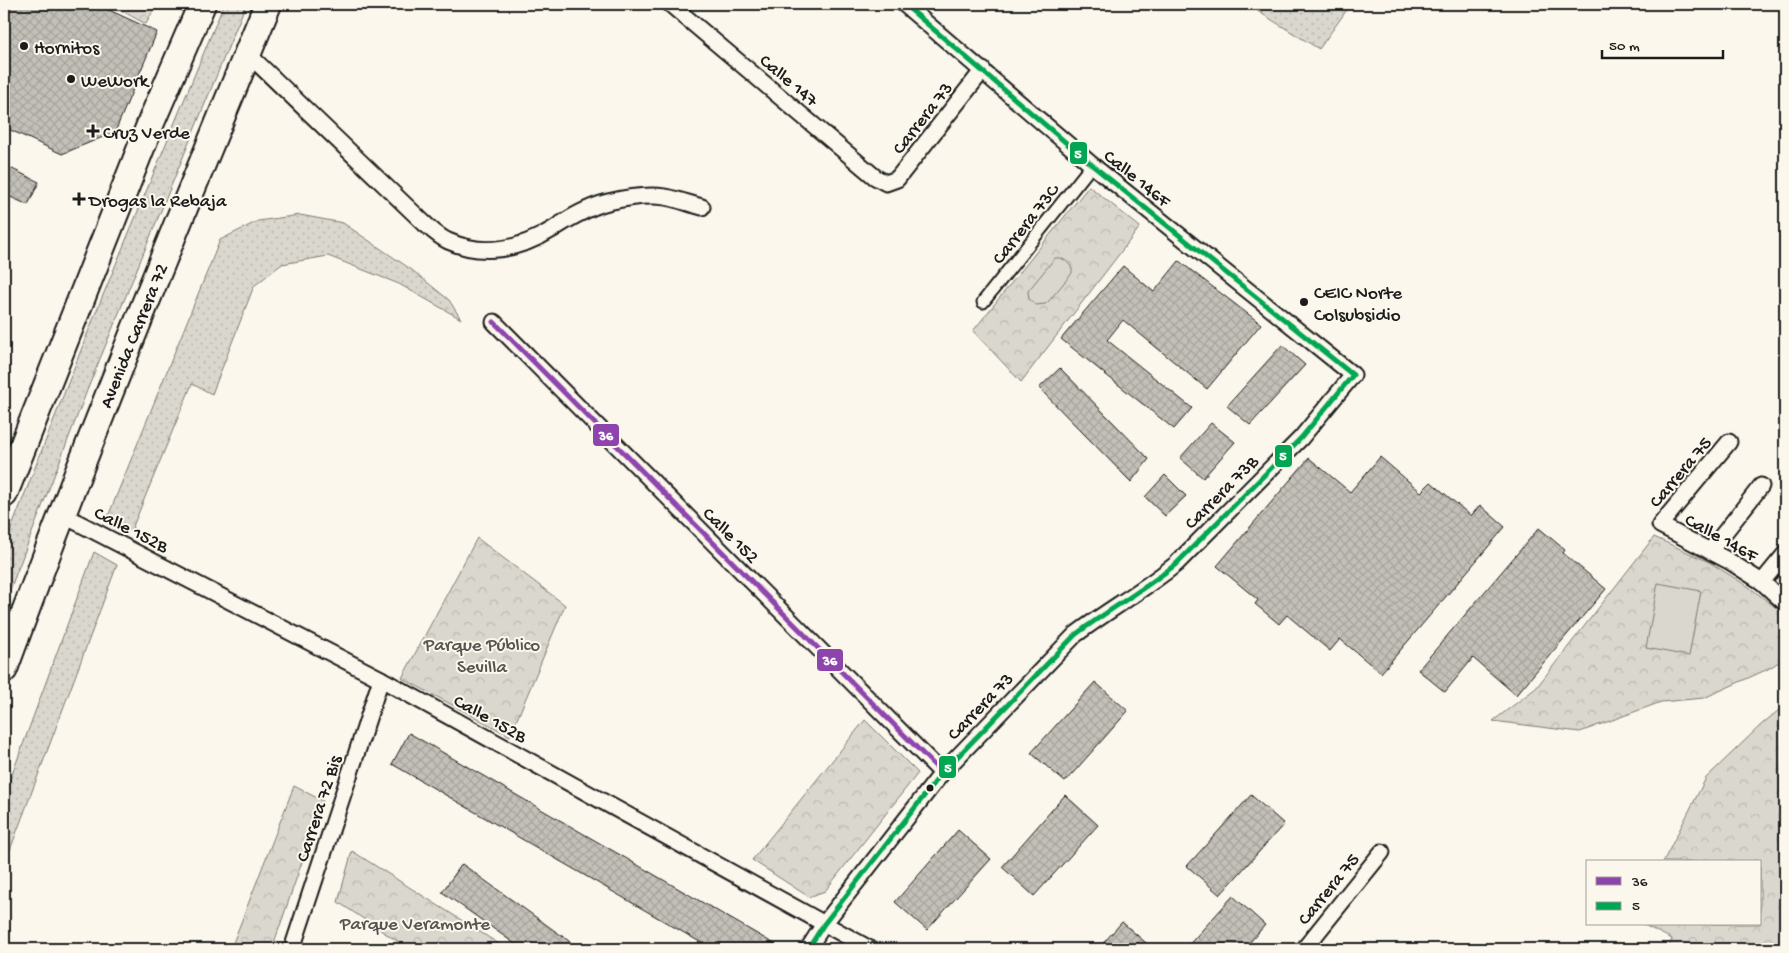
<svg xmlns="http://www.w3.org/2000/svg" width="1789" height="953" font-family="'Gochi Hand',sans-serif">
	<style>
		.grass { fill: url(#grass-dots); stroke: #7b7a75 }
		.forest { fill: url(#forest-crowns); stroke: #7b7a75 }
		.pitch { fill: #dad7ce; stroke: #7b7a75 }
		.building { fill: url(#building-cross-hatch); stroke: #1c1c1c }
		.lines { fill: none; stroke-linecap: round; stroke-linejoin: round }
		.pedestrian-casing { stroke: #1c1c1c; stroke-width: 15 }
		.minor-casing { stroke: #1c1c1c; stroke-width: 19 }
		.trunk-casing { stroke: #1c1c1c; stroke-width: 30 }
		.pedestrian { stroke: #fbf7ec; stroke-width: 11 }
		.minor { stroke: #fbf7ec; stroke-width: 15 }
		.trunk { stroke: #fbf7ec; stroke-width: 26 }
		.bus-1-casing { stroke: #fbf7ec; stroke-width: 9 }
		.bus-2-casing { stroke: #fbf7ec; stroke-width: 9 }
		.bus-1 { stroke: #8e44ad; stroke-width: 5 }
		.bus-2 { stroke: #00a651; stroke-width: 5 }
		.poi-dot { fill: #1c1c1c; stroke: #fbf7ec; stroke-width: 2 }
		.labels { text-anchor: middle; stroke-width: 4; stroke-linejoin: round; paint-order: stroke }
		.poi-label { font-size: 19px; fill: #1c1c1c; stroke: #fbf7ec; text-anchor: start }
		.street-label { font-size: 19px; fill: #1c1c1c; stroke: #fbf7ec }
		.park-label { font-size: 19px; fill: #555451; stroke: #fbf7ec }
		.line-badge { stroke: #fbf7ec; stroke-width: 2 }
		.badge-label { font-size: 14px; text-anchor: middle; font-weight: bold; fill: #fff }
	</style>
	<defs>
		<pattern id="grass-dots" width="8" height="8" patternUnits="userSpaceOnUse" patternTransform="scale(1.25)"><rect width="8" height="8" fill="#dad7ce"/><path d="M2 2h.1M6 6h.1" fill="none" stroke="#bab8b0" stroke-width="1.8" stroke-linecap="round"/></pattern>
		<pattern id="forest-crowns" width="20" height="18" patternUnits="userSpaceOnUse" patternTransform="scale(1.25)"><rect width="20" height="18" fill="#dad7ce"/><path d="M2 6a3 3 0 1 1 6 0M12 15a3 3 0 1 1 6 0" fill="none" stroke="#bab8b0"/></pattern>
		<pattern id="building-cross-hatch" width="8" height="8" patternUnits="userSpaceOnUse" patternTransform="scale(1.25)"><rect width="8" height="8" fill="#c3c0b8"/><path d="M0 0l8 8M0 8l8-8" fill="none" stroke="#a7a49e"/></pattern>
	</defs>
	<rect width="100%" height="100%" fill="#fbf7ec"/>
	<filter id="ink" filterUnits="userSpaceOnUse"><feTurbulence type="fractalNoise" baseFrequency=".02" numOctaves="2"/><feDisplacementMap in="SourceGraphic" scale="10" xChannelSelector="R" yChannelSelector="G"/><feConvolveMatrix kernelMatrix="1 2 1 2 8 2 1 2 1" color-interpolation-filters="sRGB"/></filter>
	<g filter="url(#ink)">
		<g class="grass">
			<path d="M224,4H246L88,388L4,605V547L94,317Z"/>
			<path d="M1246,4H1351L1319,49Z"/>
			<path d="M300,215L343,223L412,270L449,300L461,319L399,284L328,256L282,264L254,286L212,394L192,384L131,531L107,519L220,240L258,221Z"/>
			<path d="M94,552L117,565L4,866V796Z"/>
		</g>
		<g class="forest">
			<path d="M109,4H157L146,24Z"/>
			<path d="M1089,186L1140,227L1021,382L973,331Z"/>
			<path d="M1654,537L1709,562L1749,587L1783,613L1785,616V658L1768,669L1704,698L1661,702L1580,732L1493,721L1536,688Z"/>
			<path d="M477,538L565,605L510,736L402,678Z"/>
			<path d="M1785,705V949H1668L1672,939L1642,924H1760V862H1663L1706,778L1762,724Z"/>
			<path d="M865,720L918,773L825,891L809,897L752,860Z"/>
			<path d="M294,786L323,801L272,949H250L233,943Z"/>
			<path d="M352,851L507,949H409L338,902Z"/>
		</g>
		<g class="pitch">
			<path d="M1055,258C1063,257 1069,262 1072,269V273L1048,302L1045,304L1036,305L1029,299L1028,291Z"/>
			<path d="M1658,583L1701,591L1689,656L1646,648Z"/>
		</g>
		<g class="building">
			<path d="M4,4H96L157,32L115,132L62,154L4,127Z"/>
			<path d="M4,165L39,182L28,205L4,194Z"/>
			<path d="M1179,261L1261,324L1207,389L1123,320L1107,340L1192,408L1174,429L1061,339L1123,266L1154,292Z"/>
			<path d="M1282,345L1305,365L1250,425L1227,406Z"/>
			<path d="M1060,368L1149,459L1131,482L1039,388Z"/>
			<path d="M1211,423L1235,442L1203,478L1180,458Z"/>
			<path d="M1380,457L1421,492L1431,482L1471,516L1480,505L1505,527L1381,673L1340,639L1330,651L1287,615L1279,624L1255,604L1258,600L1217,566L1309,458L1350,492Z"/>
			<path d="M1165,475L1186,496L1165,516L1145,497Z"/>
			<path d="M1539,528L1565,550L1563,553L1606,589L1516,695L1473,658L1445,692L1418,670Z"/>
			<path d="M1095,682L1128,711L1065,782L1031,753Z"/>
			<path d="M409,733L783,949H712L392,764Z"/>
			<path d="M1065,795L1098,825L1034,896L1002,867Z"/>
			<path d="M1251,795L1284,824L1220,895L1187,866Z"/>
			<path d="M958,830L991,859L927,930L895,902Z"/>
			<path d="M462,864L580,949H522L442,892Z"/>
			<path d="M1233,896L1265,925L1244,949H1185Z"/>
			<path d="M1122,922L1153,949H1098Z"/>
		</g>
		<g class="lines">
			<g class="pedestrian-casing">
				<path id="pedestrian" d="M983,302L1092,165"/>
			</g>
			<g class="minor-casing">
				<g id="minor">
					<path d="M670,4L875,177L886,183L897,179L983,70"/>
					<path d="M247,53L424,223C431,229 439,237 448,241C484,257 521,249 553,229C570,218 588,207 608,202C625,198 647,194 665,197C677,199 690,204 702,207"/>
					<path d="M494,322L942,773"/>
					<path d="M1729,442L1660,525L1729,561L1762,582L1785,603"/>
					<path d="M61,514L381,679L870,949"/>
					<path d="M1710,551L1761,486"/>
					<path d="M1762,582L1785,554"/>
					<path d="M292,949L381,679"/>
					<path d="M808,949L824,924L942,773L1075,635C1108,610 1144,590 1176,564L1301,438L1353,375L1092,165L904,4"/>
					<path d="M1304,949L1382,852"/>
				</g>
			</g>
			<g class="trunk-casing">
				<g id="trunk">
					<path d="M4,494L152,120L202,4"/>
					<path d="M4,669C86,445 177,224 268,4"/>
				</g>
			</g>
			<use href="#pedestrian" class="pedestrian"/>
			<use href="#minor" class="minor"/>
			<use href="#trunk" class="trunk"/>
			<g class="bus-1-casing">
				<path id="bus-1" d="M494,322L942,773"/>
			</g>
			<g class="bus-2-casing">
				<path id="bus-2" d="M808,949L824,924L942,773L1075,635C1108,610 1144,590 1176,564L1301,438L1353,375L1092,165L904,4"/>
			</g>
			<use href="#bus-1" class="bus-1"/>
			<use href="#bus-2" class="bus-2"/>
		</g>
	</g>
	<g class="poi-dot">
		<circle cx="24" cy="46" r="5"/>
		<circle cx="71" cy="79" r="5"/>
		<path d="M90.5 123.5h5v5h5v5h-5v5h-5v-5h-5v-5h5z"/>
		<path d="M76.5 191.5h5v5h5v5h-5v5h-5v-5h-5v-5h5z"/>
		<circle cx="1304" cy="302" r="5"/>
		<circle cx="930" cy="788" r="4.5"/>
	</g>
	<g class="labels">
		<g class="poi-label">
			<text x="34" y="53">Hornitos</text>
			<text x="81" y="86">WeWork</text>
			<text x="103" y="138">Cruz Verde</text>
			<text x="89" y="206">Drogas la Rebaja</text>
			<text x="1314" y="298">CEIC Norte<tspan x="1314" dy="22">Colsubsidio</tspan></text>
		</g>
		<g class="street-label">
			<text transform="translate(790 79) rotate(40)" y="7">Calle 147</text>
			<text transform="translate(921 117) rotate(-52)" y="7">Carrera 73</text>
			<text transform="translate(1138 177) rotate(39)" y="7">Calle 146F</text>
			<text transform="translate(1024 223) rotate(-52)" y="7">Carrera 73C</text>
			<text transform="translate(132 335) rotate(-68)" y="7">Avenida Carrera 72</text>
			<text transform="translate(1679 471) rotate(-50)" y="7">Carrera 75</text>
			<text transform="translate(1220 491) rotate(-45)" y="7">Carrera 73B</text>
			<text transform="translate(132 528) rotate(27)" y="7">Calle 152B</text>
			<text transform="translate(732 534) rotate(45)" y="7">Calle 152</text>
			<text transform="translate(1722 536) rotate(29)" y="7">Calle 146F</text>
			<text transform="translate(979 705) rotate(-46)" y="7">Carrera 73</text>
			<text transform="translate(491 717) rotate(29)" y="7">Calle 152B</text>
			<text transform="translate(317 808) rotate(-72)" y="7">Carrera 72 Bis</text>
			<text transform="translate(1327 888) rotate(-51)" y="7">Carrera 75</text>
		</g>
		<g class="park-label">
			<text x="482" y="650">Parque Público<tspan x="482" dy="22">Sevilla</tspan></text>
			<text x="415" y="929">Parque Veramonte</text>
		</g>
	</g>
	<g class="line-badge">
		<rect x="1069" y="141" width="19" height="24" rx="5" fill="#00a651"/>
		<rect x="592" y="423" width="28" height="24" rx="5" fill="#8e44ad"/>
		<rect x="1274" y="444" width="19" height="24" rx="5" fill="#00a651"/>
		<rect x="816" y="648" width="28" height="24" rx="5" fill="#8e44ad"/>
		<rect x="938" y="755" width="19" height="24" rx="5" fill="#00a651"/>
	</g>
	<g class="badge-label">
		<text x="1078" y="158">5</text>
		<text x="606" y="440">36</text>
		<text x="1283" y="460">5</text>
		<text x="830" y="665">36</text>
		<text x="948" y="772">5</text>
	</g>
	<rect width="1789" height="953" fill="none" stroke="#fbf7ec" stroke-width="20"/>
	<rect x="10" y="10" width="1769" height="933" fill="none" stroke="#1c1c1c" stroke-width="2" filter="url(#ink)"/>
	<rect x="1586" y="860" width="175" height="65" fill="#fbf7ec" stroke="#a29f99"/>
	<rect x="1596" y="877" width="25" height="8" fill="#8e44ad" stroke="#a29f99"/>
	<text x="1632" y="886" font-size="15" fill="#1c1c1c">36</text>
	<rect x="1596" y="902" width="25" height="8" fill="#00a651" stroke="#a29f99"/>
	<text x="1632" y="910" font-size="15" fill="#1c1c1c">5</text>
	<path d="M1602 50v8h121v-8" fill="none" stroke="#1c1c1c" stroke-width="2.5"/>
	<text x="1609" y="50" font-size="15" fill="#1c1c1c" stroke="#fbf7ec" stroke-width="4" paint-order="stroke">50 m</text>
</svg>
